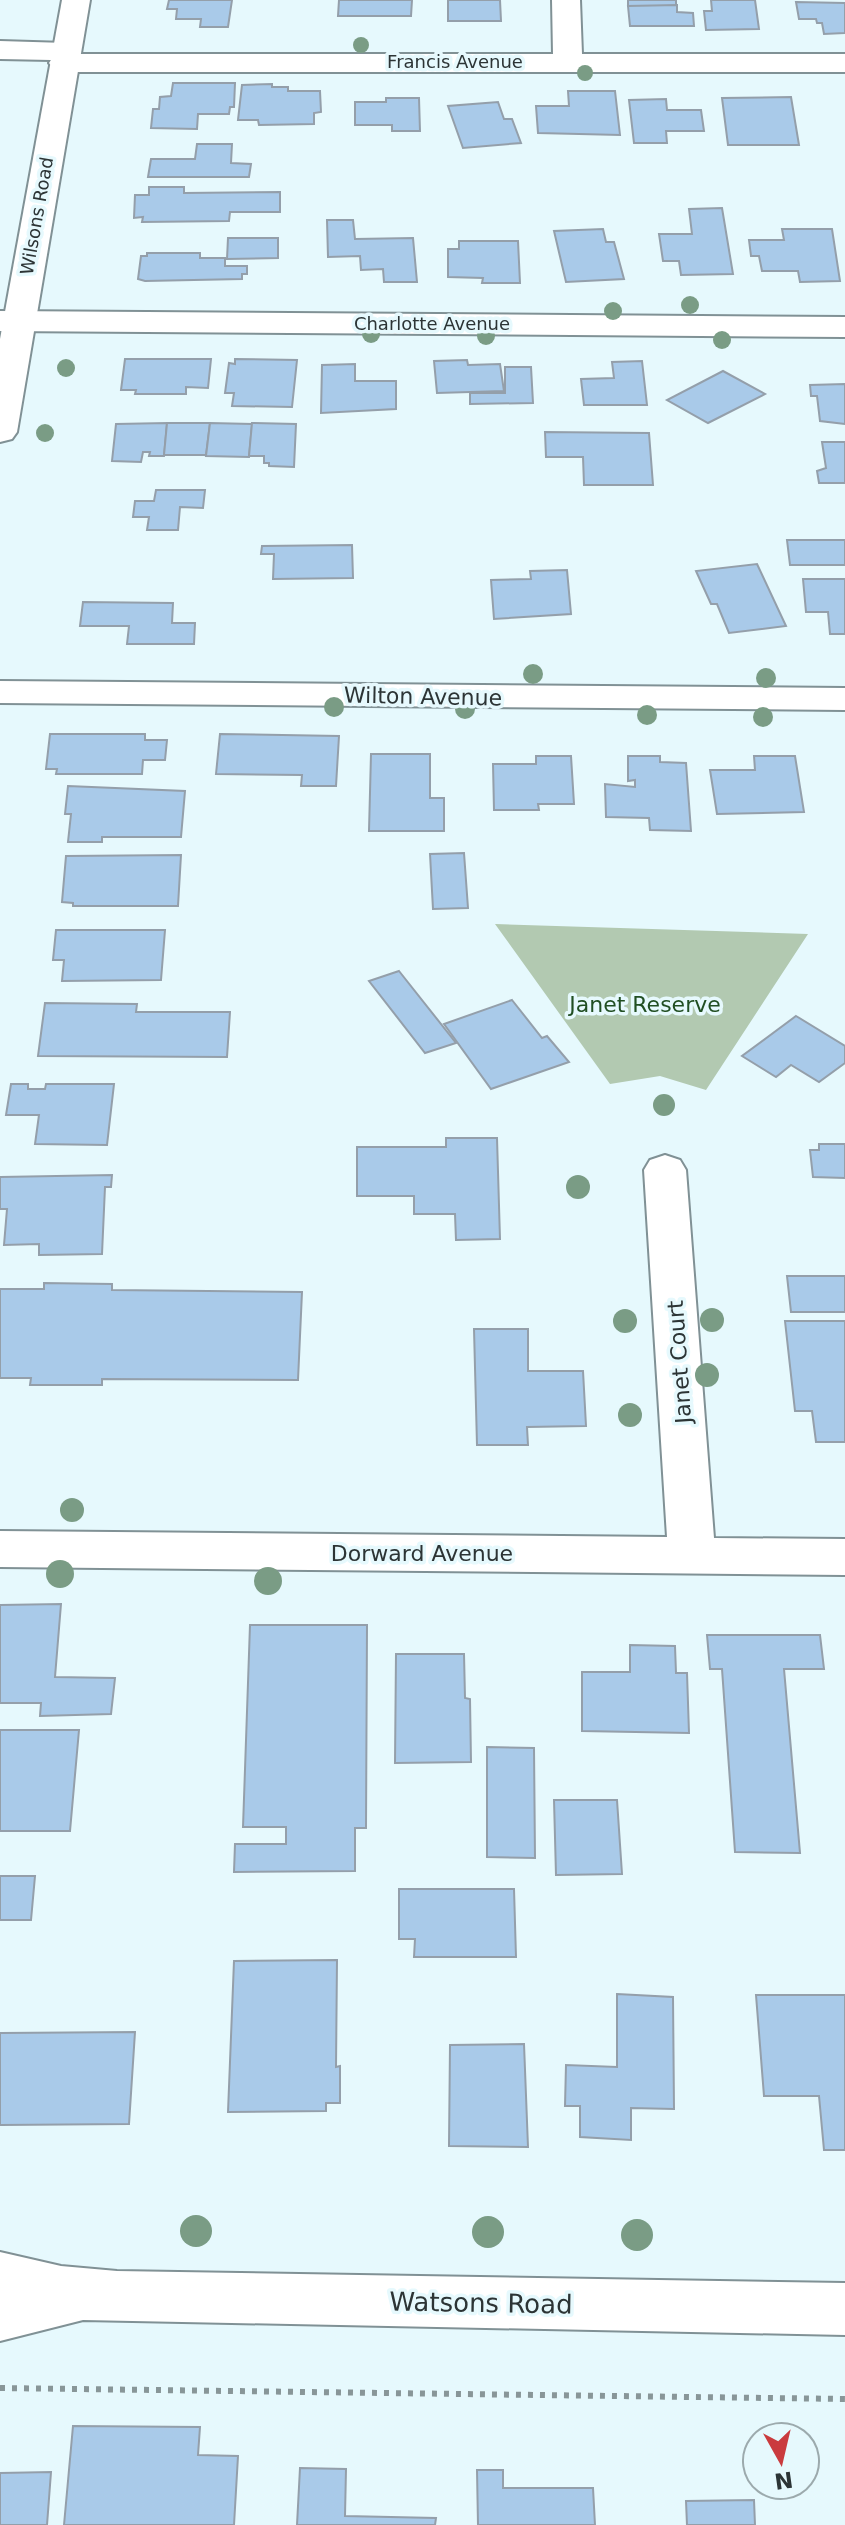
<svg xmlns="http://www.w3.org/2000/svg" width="845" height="2525" font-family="'DejaVu Sans',sans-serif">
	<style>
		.green { fill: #b2c9b1 }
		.building { fill: #a9cae9; stroke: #949faa; stroke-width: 2 }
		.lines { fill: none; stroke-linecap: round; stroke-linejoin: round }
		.street-casing { stroke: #809195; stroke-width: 4 }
		.secondary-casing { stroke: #809195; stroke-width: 4 }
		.path { stroke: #889698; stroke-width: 6; stroke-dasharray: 5 7; stroke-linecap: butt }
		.street { fill: #fff; fill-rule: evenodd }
		.secondary { fill: #fff; fill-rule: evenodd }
		.tree { fill: #7a9c85 }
		.labels { text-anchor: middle; stroke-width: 7; stroke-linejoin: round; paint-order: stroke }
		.far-street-label { font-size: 18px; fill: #2c3435; stroke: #e6f9fd }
		.street-label { font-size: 22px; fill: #2c3435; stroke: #e6f9fd }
		.park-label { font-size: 22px; fill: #214f23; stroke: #e6f9fd }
		.near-street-label { font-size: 26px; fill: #2c3435; stroke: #e6f9fd }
	</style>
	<rect width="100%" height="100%" fill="#e6f9fd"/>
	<path class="green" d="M495,924L808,934L706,1090L660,1076L610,1084Z"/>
	<g class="building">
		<path d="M169,0H232L228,27H200L201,19H176L177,9H167Z"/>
		<path d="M339,0H412L411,16H338Z"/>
		<path d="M448,0H500L501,21H448Z"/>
		<rect x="628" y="0" width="48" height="6"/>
		<path d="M711,0H755L759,29L706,30L704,11H712Z"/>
		<path d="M796,2L845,3V33L824,34L822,23H817L816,19H799Z"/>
		<path d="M677,5V12L693,13L694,26H630L628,6Z"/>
		<path d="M173,83H235L234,107H230L229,114H198L197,129L151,128L153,109H159L160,97L171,96Z"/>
		<path d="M272,84V87H288V91H320L321,112L314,113V124L259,125L258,120H238L242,85Z"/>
		<path d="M568,91H615L620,135L538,133L536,106H569Z"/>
		<path d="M791,97L799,145H728L722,98Z"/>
		<path d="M386,98H419L420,131H392V125H355V102H386Z"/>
		<path d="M666,99L667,110H701L704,131H666L667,143H634L629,100Z"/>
		<path d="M498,102L504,119H512L521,143L463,148L448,106Z"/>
		<path d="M197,144H232L231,163L251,164L249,177H148L151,159H195Z"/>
		<path d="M149,187H184V193L280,192V212H230L229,221L142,222L143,217L134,218L135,195H149Z"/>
		<path d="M722,208L733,274L681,275L679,261H663L659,234H692L689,209Z"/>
		<path d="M327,220H353L355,239L413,238L417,282H384L383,269L361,270L360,256L328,257Z"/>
		<path d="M603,229L606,242H614L624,279L566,282L554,231Z"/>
		<path d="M782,229H832L840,281L800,282L798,271H762L759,256H751L749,240H784Z"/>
		<path d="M228,238H278V258L227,259Z"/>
		<path d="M459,241H518L520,283H482L483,278L448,277V249H459Z"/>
		<path d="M147,253H200V258H225V266H247V274H242V279L145,281L138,279L141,256H147Z"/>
		<path d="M125,359H211L208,388L186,387V394H135L136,390H121Z"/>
		<path d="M235,359L297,360L292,407L232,406L234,393H225L229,363L235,364Z"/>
		<path d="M467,360L468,365L500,364L504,391L437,393L434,361Z"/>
		<path d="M642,361L647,405H584L581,379L614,378L612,362Z"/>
		<path d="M355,364V381H396V409L321,413L322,365Z"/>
		<path d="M505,367H531L533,403L470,404V393H505Z"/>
		<path d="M723,371L765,394L708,423L667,400Z"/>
		<path d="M845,384V424L820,421L817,396H811L810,385Z"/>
		<path d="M167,423L164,456H149L150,452H143L141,462L112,461L116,424Z"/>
		<path d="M167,423H210L206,455H164Z"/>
		<path d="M210,423L252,424L249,457L206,456Z"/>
		<path d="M252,423L296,424L294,467L269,466V463H264V456H249Z"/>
		<path d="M545,432L649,433L653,485H584L583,457H546Z"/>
		<path d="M822,442H845V483H819L817,471L826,468Z"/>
		<path d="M156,490H205L203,508L180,507L178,530H147L149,517H133L135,501H154Z"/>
		<path d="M787,540H845V565H790Z"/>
		<path d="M352,545L353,578L273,579L274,554H261L262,546Z"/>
		<path d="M757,564L786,626L729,633L717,604H711L696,571Z"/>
		<path d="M567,570L571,614L494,619L491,580L531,579L530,571Z"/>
		<path d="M803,579H845V634H830L828,612H806Z"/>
		<path d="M83,602L173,603L172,623H195L194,644H127L129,626H80Z"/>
		<path d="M50,734H145V740H167L165,760H143L142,774H56L57,769H46Z"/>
		<path d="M220,734L339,736L336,786H301L302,775L216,774Z"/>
		<path d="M371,754H430V798H444V831H369Z"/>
		<path d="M536,756H571L574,804H538L539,810H494L493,764H536Z"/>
		<path d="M628,756H660V762L686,763L691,831L650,830L649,818L606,817L605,784L635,787V780L628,781Z"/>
		<path d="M754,756H795L804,812L717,814L710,770H755Z"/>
		<path d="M68,786L185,791L181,837H102V842H68L71,814H65Z"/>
		<path d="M464,853L468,908L433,909L430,854Z"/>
		<path d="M181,855L178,906H73V903L62,902L66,856Z"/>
		<path d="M56,930H165L161,980L62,981L64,960H53Z"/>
		<path d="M399,971L456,1043L425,1053L369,981Z"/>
		<path d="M512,1000L542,1038L547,1036L569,1062L491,1089L444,1024Z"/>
		<path d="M45,1003L137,1004L136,1012H230L227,1057L38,1056Z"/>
		<path d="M796,1016L845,1046V1063L819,1082L791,1065L776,1077L742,1056Z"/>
		<path d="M11,1084H28V1089H45L46,1084H114L107,1145L35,1144L39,1115H6Z"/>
		<path d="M446,1138H497L500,1239L456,1240L455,1214H414V1196H357V1147H446Z"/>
		<path d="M819,1144H845V1178L813,1177L810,1150H819Z"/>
		<path d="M112,1175L111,1187H105L102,1254L39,1255V1244L4,1245L7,1209H0V1177Z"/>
		<path d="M787,1276H845V1312H791Z"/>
		<path d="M44,1283L112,1284V1290L302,1292L298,1380L102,1379V1385H30L31,1378H0V1289H44Z"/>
		<path d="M785,1321H845V1442H816L812,1411H795Z"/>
		<path d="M474,1329H528V1371H583L586,1426L527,1427L528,1445H477Z"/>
		<path d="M61,1604L55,1677L115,1678L111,1714L40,1716L41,1703H0V1605Z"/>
		<path d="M250,1625H367L366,1828H355V1871L234,1872L235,1844H286V1827H243Z"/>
		<path d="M707,1635H820L824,1669H784L800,1853L735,1852L722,1669H710Z"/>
		<path d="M630,1645L675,1646L676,1673H687L689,1733L582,1731V1672H630Z"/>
		<path d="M396,1654H464L465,1698L470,1699L471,1762L395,1763Z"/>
		<path d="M0,1730H79L70,1831H0Z"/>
		<path d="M487,1747L534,1748L535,1858L487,1857Z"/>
		<path d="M554,1800H617L622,1874L556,1875Z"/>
		<path d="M0,1876H35L31,1920H0Z"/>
		<path d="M399,1889H514L516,1957H414L415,1939H399Z"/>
		<path d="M337,1960L336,2067L340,2066V2103H326V2111L228,2112L234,1961Z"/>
		<path d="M617,1994L673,1997L674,2109L631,2108V2140L580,2137V2106H565L566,2065L617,2067Z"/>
		<path d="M756,1995H845V2150H824L819,2096H764Z"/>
		<path d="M135,2032L129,2124L0,2125V2033Z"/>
		<path d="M524,2044L528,2147L449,2146L450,2045Z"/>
		<path d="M73,2426L200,2427L198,2455L238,2456L234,2525H64Z"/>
		<path d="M300,2468L346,2469L345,2516L436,2518L435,2525H297Z"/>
		<path d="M477,2470H503V2488H593L595,2525H478Z"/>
		<path d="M51,2472L47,2525H0V2473Z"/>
		<path d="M754,2500L755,2525H687L686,2501Z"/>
	</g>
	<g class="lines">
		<g class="street-casing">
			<g id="street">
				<path d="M552,0H580L582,54H845V72H64L54,69L49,63L51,60L0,59V41L66,43L76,46L79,54H553Z"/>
				<path d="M0,311L845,317V337L0,331Z"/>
				<path d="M0,681L845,688V710L0,703Z"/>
				<path d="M665,1155L680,1160L686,1170L714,1538L845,1539V1575L0,1567V1531L667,1537L644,1170L650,1160Z"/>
			</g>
		</g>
		<g class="secondary-casing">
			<g id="secondary">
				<path d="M62,0H90L17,432L12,439L0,442V339Z"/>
				<path d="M0,2252L61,2266L117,2271L845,2283V2335L83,2320L0,2341Z"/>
			</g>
		</g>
		<path class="path" d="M0,2388L845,2399"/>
		<use href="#street" class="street"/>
		<use href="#secondary" class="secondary"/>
	</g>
	<g class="tree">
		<circle cx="361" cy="45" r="8"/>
		<circle cx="585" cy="73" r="8"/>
		<circle cx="690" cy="305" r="9"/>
		<circle cx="613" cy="311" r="9"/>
		<circle cx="371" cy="334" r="9"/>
		<circle cx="486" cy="336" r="9"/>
		<circle cx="722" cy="340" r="9"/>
		<circle cx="66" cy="368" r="9"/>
		<circle cx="45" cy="433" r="9"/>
		<circle cx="533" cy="674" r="10"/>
		<circle cx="766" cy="678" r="10"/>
		<circle cx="334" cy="707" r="10"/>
		<circle cx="465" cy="709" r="10"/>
		<circle cx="647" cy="715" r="10"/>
		<circle cx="763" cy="717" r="10"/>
		<circle cx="664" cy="1105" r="11"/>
		<circle cx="578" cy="1187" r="12"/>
		<circle cx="712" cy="1320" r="12"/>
		<circle cx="625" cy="1321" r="12"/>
		<circle cx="707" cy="1375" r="12"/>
		<circle cx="630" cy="1415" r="12"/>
		<circle cx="72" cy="1510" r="12"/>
		<circle cx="60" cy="1574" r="14"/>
		<circle cx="268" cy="1581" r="14"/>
		<circle cx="196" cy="2231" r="16"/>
		<circle cx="488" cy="2232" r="16"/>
		<circle cx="637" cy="2235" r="16"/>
	</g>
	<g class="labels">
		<g class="far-street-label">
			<text x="455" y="68">Francis Avenue</text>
			<text transform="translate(37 216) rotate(-80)" y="6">Wilsons Road</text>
			<text x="432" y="330">Charlotte Avenue</text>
		</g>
		<g class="street-label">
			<text transform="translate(423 696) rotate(1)" y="8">Wilton Avenue</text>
			<text transform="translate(679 1362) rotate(-94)" y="8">Janet Court</text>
			<text x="422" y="1561">Dorward Avenue</text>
		</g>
		<g class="park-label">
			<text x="645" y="1012">Janet Reserve</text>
		</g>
		<g class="near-street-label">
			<text transform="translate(481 2303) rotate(1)" y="9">Watsons Road</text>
		</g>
	</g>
	<g transform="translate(781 2461) rotate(172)"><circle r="38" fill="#e6f9fd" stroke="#9caaad" stroke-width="2"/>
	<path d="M0-6L14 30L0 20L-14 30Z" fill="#ca3b3e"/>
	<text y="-12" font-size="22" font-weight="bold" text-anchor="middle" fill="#2c3435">N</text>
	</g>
</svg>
